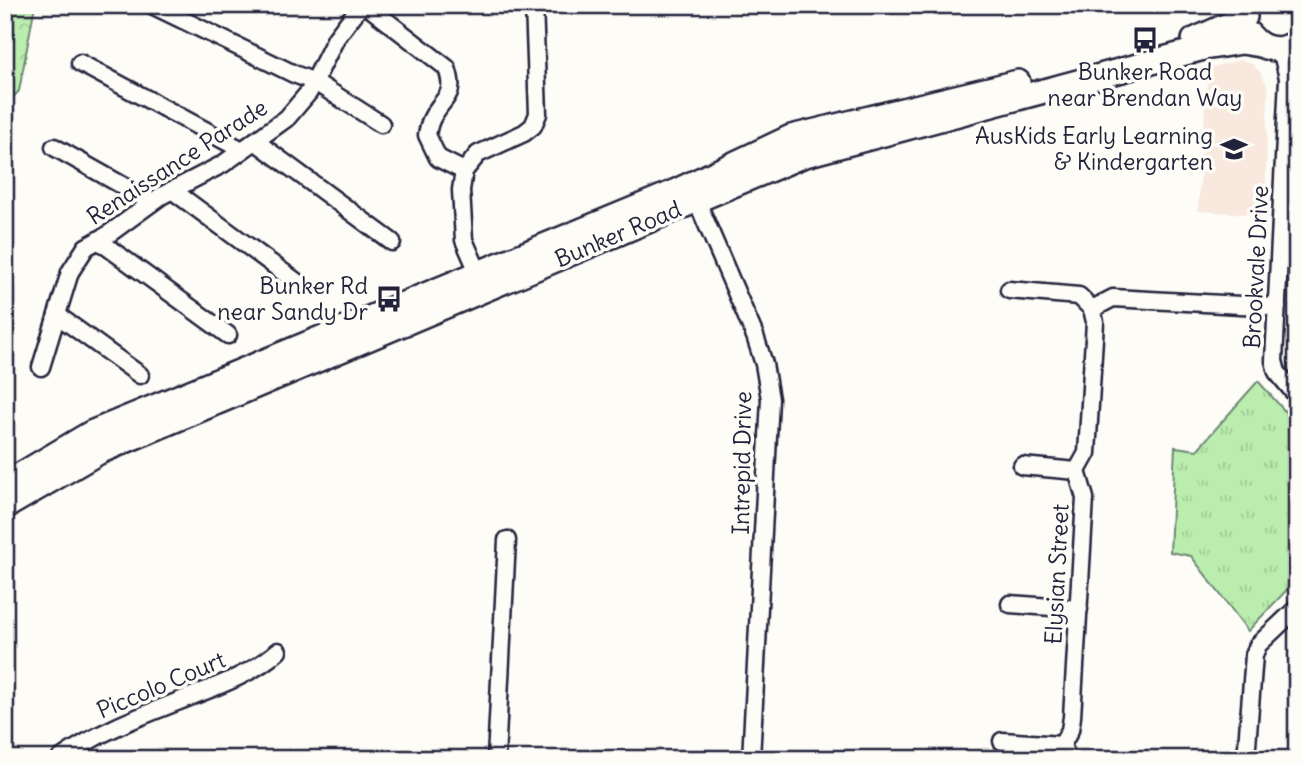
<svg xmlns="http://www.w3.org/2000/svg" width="1302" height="764" font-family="Delius,sans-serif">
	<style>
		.built { fill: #f8e8dd }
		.grass { fill: url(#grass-tufts); stroke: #6e8874; stroke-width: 2 }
		.forest { fill: url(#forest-crowns); stroke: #6e8874; stroke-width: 2 }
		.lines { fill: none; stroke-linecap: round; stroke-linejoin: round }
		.street-casing { stroke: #22223b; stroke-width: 21 }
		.secondary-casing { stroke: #22223b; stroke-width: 28 }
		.street { stroke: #fdfcf7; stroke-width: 16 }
		.secondary { stroke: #fdfcf7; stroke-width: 23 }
		.labels { text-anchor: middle; stroke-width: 7; stroke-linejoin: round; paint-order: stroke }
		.poi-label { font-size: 23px; fill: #22223b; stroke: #fdfcf7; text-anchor: end }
		.street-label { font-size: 23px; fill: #22223b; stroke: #fdfcf7 }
	</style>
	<defs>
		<pattern id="grass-tufts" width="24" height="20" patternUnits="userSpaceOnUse" patternTransform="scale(1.75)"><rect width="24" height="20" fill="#bbedae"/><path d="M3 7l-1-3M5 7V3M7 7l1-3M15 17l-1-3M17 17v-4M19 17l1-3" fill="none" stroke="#a0cb97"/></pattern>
		<pattern id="forest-crowns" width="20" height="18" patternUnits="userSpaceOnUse" patternTransform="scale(1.75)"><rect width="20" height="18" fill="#bbedae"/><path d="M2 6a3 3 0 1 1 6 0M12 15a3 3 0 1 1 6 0" fill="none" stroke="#a0cb97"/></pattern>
	</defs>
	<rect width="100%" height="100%" fill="#fdfcf7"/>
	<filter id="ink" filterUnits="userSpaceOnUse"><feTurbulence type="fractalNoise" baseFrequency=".0143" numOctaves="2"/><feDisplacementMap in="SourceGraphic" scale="14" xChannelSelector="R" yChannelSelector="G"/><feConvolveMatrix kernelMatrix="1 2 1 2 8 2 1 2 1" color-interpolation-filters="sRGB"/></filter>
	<g filter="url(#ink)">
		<path class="built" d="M1241,60L1251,63L1260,72L1268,87L1265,215L1198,211L1208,68Z"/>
		<path class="grass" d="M1258,381L1297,425V579L1248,631L1191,556L1170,552L1175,447L1197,450Z"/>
		<path class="forest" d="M5,5H35L19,91L5,106Z"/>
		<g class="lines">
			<g class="street-casing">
				<g id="street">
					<path d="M152,5L294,74L315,82L381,124"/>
					<path d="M366,5L447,68C457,97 443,96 432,118C429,123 428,130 427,135L438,158L464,171"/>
					<path d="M1281,49L1288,78L1274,361L1277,372L1297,396"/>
					<path d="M80,63L242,150"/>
					<path d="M255,141L392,242"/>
					<path d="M54,147L152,202"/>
					<path d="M172,190L302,286"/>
					<path d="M693,192L755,336L764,364L770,399L751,759"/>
					<path d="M98,240L228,335"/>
					<path d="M482,281L464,240L461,190L464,171L478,154L524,133L533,126L538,114L534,5"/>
					<path d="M1009,290L1079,296L1092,309L1095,322L1087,453L1077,471L1085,498L1072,717L1070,730L1062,745L1067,759"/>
					<path d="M1092,309L1113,298L1277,307"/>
					<path d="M57,315L140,375"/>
					<path d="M41,367L70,272L86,247L106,236L161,196L223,164L287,118L309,92L336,38L361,5"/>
					<path d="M1022,466L1077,471"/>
					<path d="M1010,604L1079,609"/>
					<path d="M1002,741L1062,745"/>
					<path d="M60,759C100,730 147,714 192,696C223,684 253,673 278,651"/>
					<path d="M496,759L507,540"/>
					<path d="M1246,759L1254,655L1258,645L1297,608"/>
				</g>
			</g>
			<g class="secondary-casing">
				<g id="secondary">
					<path d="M1250,35C1263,51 1280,53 1297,42"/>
					<path d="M1194,40L1245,17"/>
					<path d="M5,484L91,433L670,194L791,137L1018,82"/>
					<path d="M5,507L99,452L802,156L1204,48L1242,42L1260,45"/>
				</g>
			</g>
			<use href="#street" class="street"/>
			<use href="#secondary" class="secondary"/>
		</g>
	</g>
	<defs>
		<g id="bus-bare" transform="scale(2.1)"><path d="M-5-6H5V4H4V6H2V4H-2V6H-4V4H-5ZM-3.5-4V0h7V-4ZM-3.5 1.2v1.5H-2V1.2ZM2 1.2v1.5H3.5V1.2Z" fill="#22223b" stroke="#fdfcf7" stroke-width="2.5" paint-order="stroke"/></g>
		<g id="school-bare" transform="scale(2.1)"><path d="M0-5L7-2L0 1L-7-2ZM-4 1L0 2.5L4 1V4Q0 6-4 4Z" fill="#22223b" stroke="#fdfcf7" stroke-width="2.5" paint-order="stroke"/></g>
	</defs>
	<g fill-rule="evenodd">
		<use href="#bus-bare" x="1145" y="40"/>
		<use href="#school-bare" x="1234" y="149"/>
		<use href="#bus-bare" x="389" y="299"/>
	</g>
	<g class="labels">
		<g class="poi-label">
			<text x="1145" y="80" text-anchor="middle">Bunker Road<tspan x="1145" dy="26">near Brendan Way</tspan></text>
			<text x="1213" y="144">AusKids Early Learning<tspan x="1213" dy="26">&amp; Kindergarten</tspan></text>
			<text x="368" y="294">Bunker Rd<tspan x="368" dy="26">near Sandy Dr</tspan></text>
		</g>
		<g class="street-label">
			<text transform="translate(177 162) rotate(-33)" y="8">Renaissance Parade</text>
			<text transform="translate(618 234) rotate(-23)" y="8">Bunker Road</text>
			<text transform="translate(1256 267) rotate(-87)" y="8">Brookvale Drive</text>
			<text transform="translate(742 463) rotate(-89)" y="8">Intrepid Drive</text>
			<text transform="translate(1057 574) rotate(-87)" y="8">Elysian Street</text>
			<text transform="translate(161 685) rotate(-23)" y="8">Piccolo Court</text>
		</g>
	</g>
	<rect width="1302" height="764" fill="none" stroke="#fdfcf7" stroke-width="28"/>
	<rect x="14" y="14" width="1274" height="736" fill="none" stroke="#22223b" stroke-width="2.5" filter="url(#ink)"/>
</svg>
